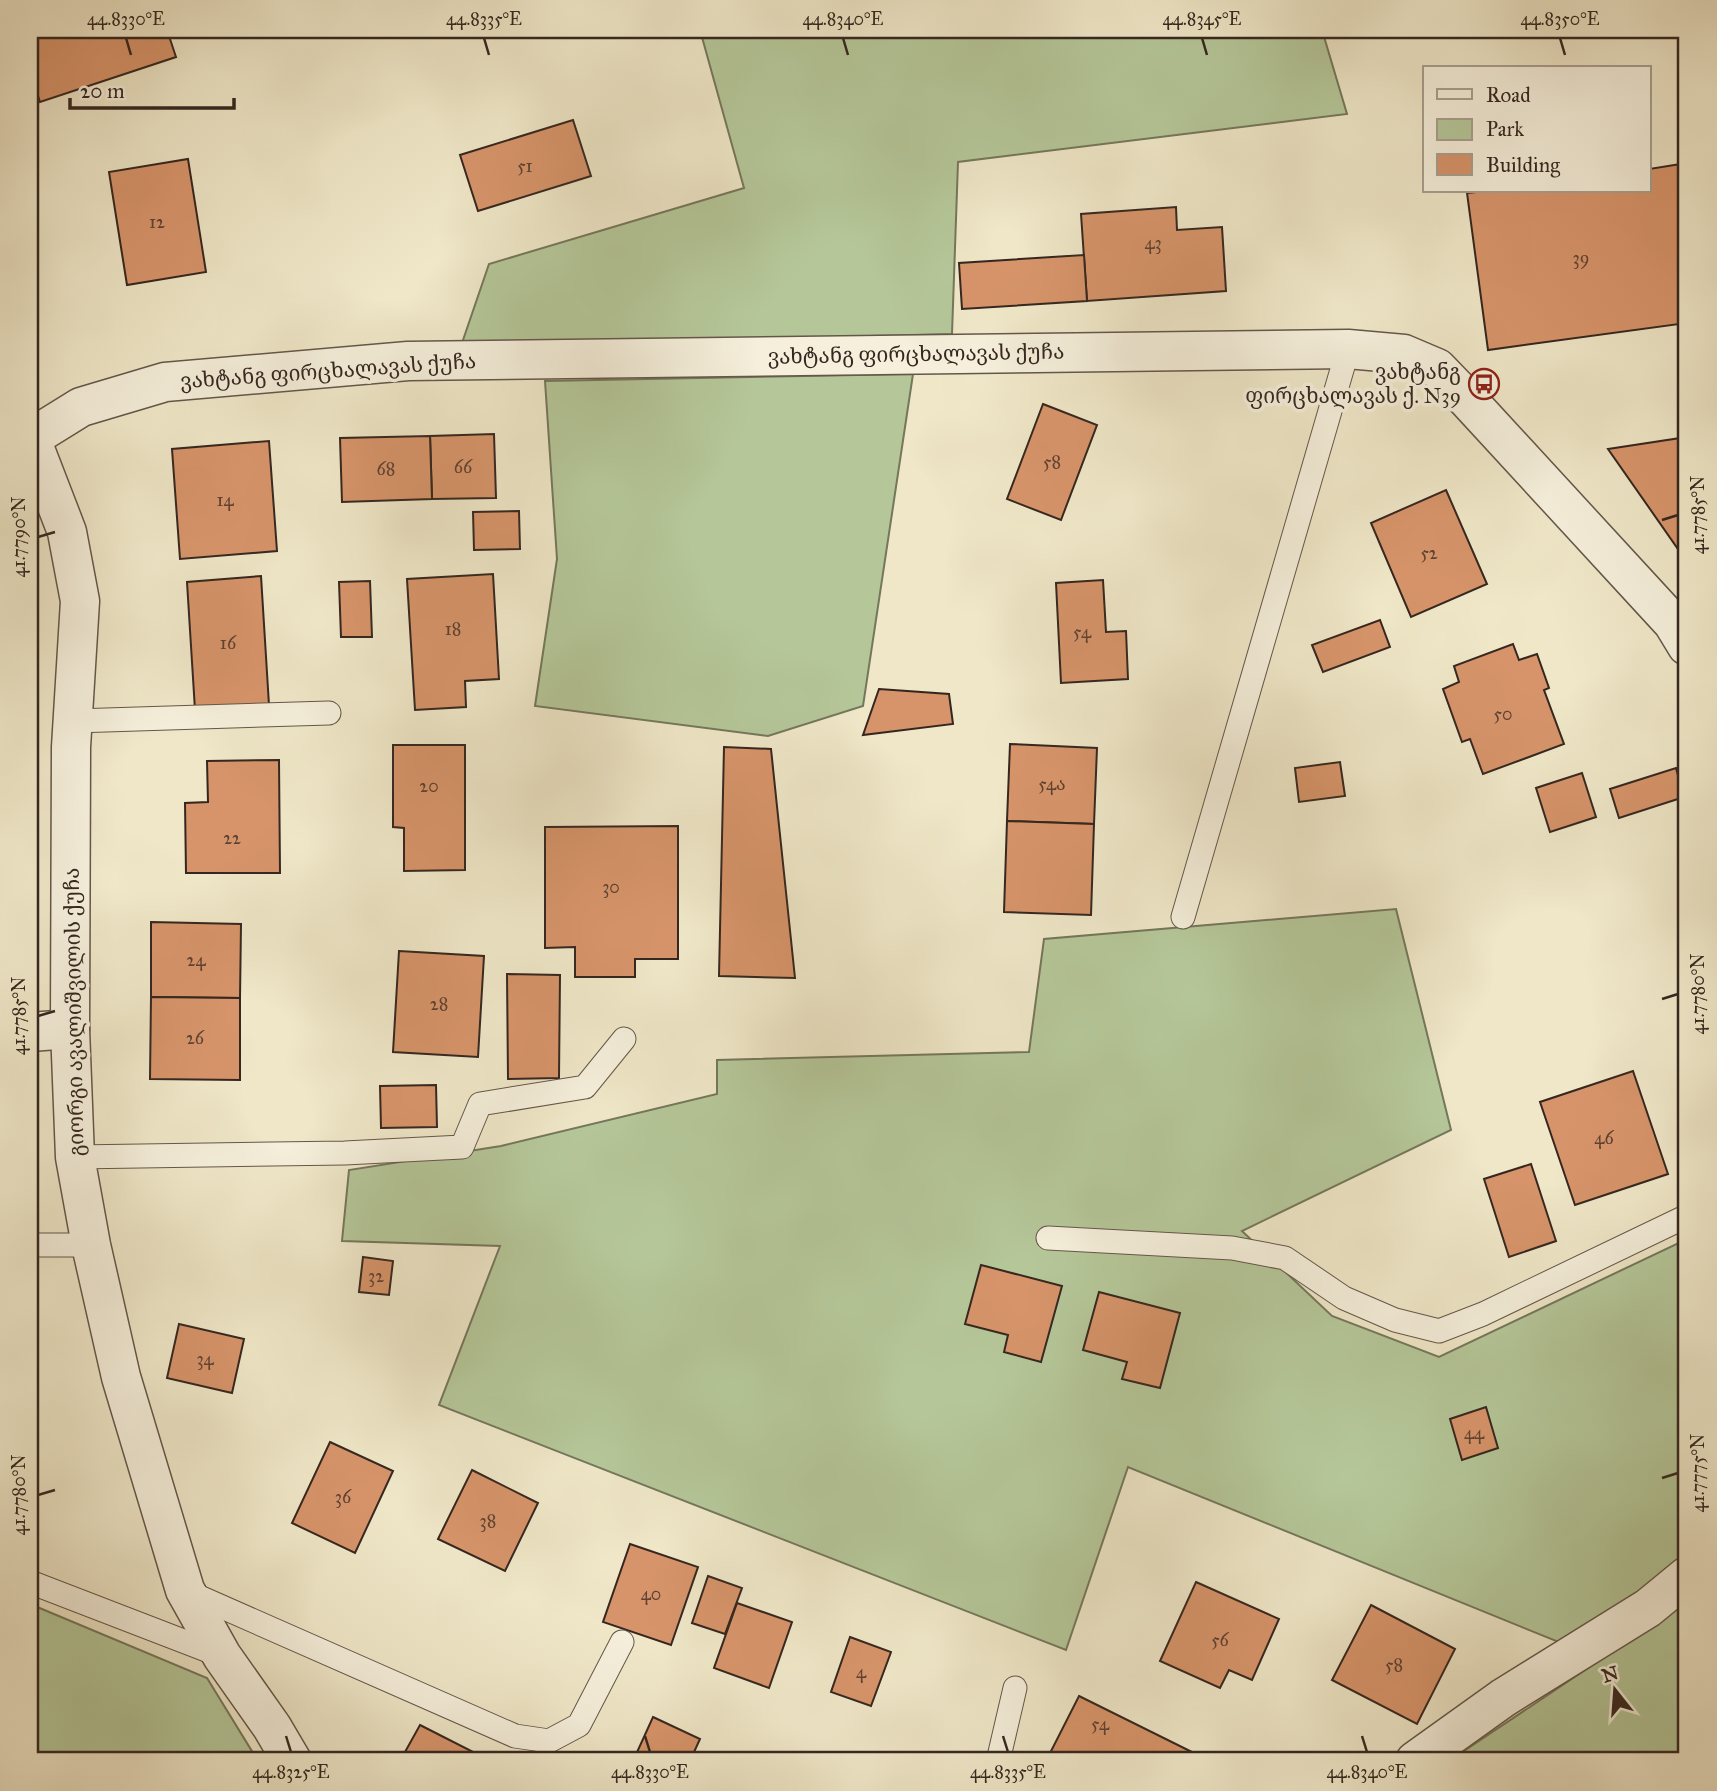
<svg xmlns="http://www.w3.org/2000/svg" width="1717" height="1791" font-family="'IM FELL Great Primer','Noto Serif Georgian',serif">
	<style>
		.green { fill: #b5c799; stroke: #75775c; stroke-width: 2 }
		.building { fill: #d7946a; stroke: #352720; stroke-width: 2 }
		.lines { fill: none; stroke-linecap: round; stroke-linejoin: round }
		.service-casing { stroke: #64574a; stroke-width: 25 }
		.minor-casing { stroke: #64574a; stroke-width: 41 }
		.service { stroke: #f5efdb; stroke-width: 23 }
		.minor { stroke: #f5efdb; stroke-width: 38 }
		.ticks { fill: none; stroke: #352720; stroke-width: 2.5 }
		.labels { text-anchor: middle; stroke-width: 7; stroke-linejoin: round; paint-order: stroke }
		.number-label { font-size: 18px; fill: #5e4232 }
		.street-label { font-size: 21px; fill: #352720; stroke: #f5efdb }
		.poi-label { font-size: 21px; fill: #352720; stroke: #f5efdb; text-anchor: end }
		.neatline { fill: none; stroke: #352720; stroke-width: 2.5 }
		.ticks-label { font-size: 18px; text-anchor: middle; fill: #352720 }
	</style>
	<rect width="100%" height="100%" fill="#efe7c8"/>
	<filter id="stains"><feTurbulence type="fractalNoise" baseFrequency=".00286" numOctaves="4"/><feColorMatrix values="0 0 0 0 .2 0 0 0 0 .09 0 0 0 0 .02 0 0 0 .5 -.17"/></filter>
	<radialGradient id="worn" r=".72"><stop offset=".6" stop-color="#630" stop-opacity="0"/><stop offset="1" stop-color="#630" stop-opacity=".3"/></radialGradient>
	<g class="green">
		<path d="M700,30H1322L1347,114L958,162L952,334L461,346L489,264L744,188Z"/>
		<path d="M913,374L863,706L768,736L535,706L557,559L545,381Z"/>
		<path d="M1396,909L1451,1130L1242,1231L1332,1316L1439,1357L1687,1239V1561L1561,1643L1128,1467L1066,1650L439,1405L500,1246L342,1241L349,1170L501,1146L717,1094V1060L1029,1052L1044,939Z"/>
		<path d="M1687,1602V1761H1449Z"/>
		<path d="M30,1604L207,1678L258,1761H30Z"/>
	</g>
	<g class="building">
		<path d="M30,30H167L176,57L40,102L30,71Z"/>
		<path d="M573,120L591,176L478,211L460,155Z"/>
		<path d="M188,159L206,272L127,285L109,172Z"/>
		<path d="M1687,163V323L1488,350L1467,193L1486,191H1649V169Z"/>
		<path d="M1176,207L1177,230L1222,227L1226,291L1087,301L1081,214Z"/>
		<path d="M1084,255L1087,301L962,309L959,263Z"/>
		<path d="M1043,404L1097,425L1061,520L1007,499Z"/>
		<path d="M494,434L496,498L432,499L430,436Z"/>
		<path d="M430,436L432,499L342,502L340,438Z"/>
		<path d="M1687,437V562L1608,449Z"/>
		<path d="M269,441L277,551L180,559L172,449Z"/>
		<path d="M1446,490L1487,584L1411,617L1371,523Z"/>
		<path d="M519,511L520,549L474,550L473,512Z"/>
		<path d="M493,574L499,679L465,681L466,707L415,710L407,579Z"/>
		<path d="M261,576L269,705L195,710L187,582Z"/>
		<path d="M1103,580L1106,632L1126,631L1128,679L1061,683L1056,583Z"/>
		<path d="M370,581L372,637H341L339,582Z"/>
		<path d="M1380,620L1390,647L1323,672L1312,645Z"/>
		<path d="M1513,644L1519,660L1537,654L1549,688L1544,690L1564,744L1483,774L1470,739L1462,742L1443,689L1459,682L1454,666Z"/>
		<path d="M879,689L949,694L953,724L863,735Z"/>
		<path d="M1010,744L1097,748L1094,824L1007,821Z"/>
		<path d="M393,745H465V870L404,871V828L393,827Z"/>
		<path d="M724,747L771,749L795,978L719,976Z"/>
		<path d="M279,760L280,873H186L185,803L208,802L207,761Z"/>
		<path d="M1340,762L1345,796L1299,802L1295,768Z"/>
		<path d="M1676,768L1684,797L1619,818L1610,789Z"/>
		<path d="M1582,773L1596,817L1550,832L1536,788Z"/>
		<path d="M1007,821L1094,824L1091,915L1004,912Z"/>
		<path d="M678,826V959H635V977H575V947L545,948V827Z"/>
		<path d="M151,922L241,924L240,998L151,997Z"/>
		<path d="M399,951L484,956L478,1057L393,1052Z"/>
		<path d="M507,974L560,975L559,1078L508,1079Z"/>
		<path d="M151,997L240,998V1080L150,1079Z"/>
		<path d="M1633,1071L1668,1174L1575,1205L1540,1102Z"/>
		<path d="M436,1085L437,1127L381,1128L380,1086Z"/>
		<path d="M1531,1164L1556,1241L1509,1257L1484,1179Z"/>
		<path d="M363,1257L393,1261L389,1295L359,1292Z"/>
		<path d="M981,1265L1062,1286L1041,1362L1004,1352L1008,1335L965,1324Z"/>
		<path d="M1099,1292L1180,1313L1160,1388L1122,1379L1127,1362L1083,1350Z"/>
		<path d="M179,1324L244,1339L232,1393L167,1378Z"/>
		<path d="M1486,1407L1498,1448L1462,1460L1450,1419Z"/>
		<path d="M330,1442L393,1471L355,1553L292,1523Z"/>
		<path d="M472,1470L538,1503L505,1571L438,1539Z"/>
		<path d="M630,1544L698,1567L671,1645L603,1622Z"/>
		<path d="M708,1576L742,1588L725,1634L692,1623Z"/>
		<path d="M1196,1582L1279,1619L1252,1680L1229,1670L1220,1688L1160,1661Z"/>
		<path d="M737,1603L792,1622L769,1688L714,1668Z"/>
		<path d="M1371,1605L1455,1649L1417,1724L1332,1680Z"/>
		<path d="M850,1637L891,1652L871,1706L831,1692Z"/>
		<path d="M1079,1696L1194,1753L1190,1761H1046Z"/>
		<path d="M653,1717L700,1739L690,1761H633Z"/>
		<path d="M420,1725L485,1758L484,1761H400Z"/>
		<path d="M520,1752L539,1761H516Z"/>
	</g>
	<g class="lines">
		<g class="service-casing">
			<g id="service">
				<path d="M74,721L329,713"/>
				<path d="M1183,917L1348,349"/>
				<path d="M75,1157L345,1153L462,1147L480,1104L585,1087L624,1039"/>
				<path d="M1048,1238L1232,1248L1285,1258L1344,1298L1395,1320L1439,1331L1483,1314L1687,1216"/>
				<path d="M30,1245H91"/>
				<path d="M30,1582L222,1656"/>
				<path d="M188,1592L515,1736L549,1741L579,1725L622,1642"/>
				<path d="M998,1761L1015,1688"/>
			</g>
		</g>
		<g class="minor-casing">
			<g id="minor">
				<path d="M30,436L67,532L80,601L71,747L70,1029L75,1157L91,1245L121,1377L185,1590L222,1656L272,1727L292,1761"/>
				<path d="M31,438L81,407L165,382L408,361L1348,349L1404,354L1437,368L1465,397L1673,623L1687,646"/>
				<path d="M30,1032L70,1029"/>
				<path d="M1415,1761L1503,1698L1648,1608L1687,1576"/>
			</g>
		</g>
		<use href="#service" class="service"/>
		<use href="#minor" class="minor"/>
	</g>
	<path class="ticks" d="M126,38L131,55M484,38L489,55M843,38L848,55M1202,38L1207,55M1560,38L1565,55M1662,520L1678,515M38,537L55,532M1662,999L1678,994M38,1016L55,1011M1662,1478L1678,1473M38,1495L55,1490M286,1736L291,1752M645,1736L650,1752M1003,1736L1008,1752M1362,1736L1367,1752"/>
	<defs>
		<g id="bus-ring" transform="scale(1.575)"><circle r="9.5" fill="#f5efdb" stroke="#8f2418" stroke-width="1.5"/><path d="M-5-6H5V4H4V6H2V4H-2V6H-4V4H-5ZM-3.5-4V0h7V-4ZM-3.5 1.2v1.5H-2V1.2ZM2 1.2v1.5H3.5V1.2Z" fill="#8f2418"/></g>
	</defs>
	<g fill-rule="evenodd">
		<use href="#bus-ring" x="1484" y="384"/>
	</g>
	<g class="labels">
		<g class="number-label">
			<text x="525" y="172">51</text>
			<text x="157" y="228">12</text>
			<text x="1153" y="249">43</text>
			<text x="1581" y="264">39</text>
			<text x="1052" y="468">58</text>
			<text x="463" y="473">66</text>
			<text x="386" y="475">68</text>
			<text x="225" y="506">14</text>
			<text x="1429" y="559">52</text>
			<text x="453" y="635">18</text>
			<text x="1082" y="638">54</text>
			<text x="228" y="649">16</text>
			<text x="1503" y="720">50</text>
			<text x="1052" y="790">54ა</text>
			<text x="429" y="792">20</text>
			<text x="232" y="844">22</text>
			<text x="611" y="893">30</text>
			<text x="196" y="966">24</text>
			<text x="439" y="1010">28</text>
			<text x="195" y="1044">26</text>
			<text x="1604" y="1144">46</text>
			<text x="376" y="1282">32</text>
			<text x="205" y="1365">34</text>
			<text x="1474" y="1439">44</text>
			<text x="343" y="1503">36</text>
			<text x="488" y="1527">38</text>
			<text x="651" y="1600">40</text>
			<text x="1220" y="1646">56</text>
			<text x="1394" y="1671">58</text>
			<text x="861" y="1678">4</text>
			<text x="1100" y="1730">54</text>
		</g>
		<g class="street-label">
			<text transform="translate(916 354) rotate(-1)" y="7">ვახტანგ ფირცხალავას ქუჩა</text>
			<text transform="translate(328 371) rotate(-4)" y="7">ვახტანგ ფირცხალავას ქუჩა</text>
			<text transform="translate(74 1012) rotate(-91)" y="7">გიორგი ავალიშვილის ქუჩა</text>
		</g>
		<g class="poi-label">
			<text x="1461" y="379">ვახტანგ<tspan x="1461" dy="24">ფირცხალავას ქ. N39</tspan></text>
		</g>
	</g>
	<rect width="1717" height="1791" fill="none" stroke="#efe7c8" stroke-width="77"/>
	<rect x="1423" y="66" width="228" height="126" fill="#f5efdb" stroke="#a89f90" stroke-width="2"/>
	<rect x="1437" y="89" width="35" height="10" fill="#f5efdb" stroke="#a89f90" stroke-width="2"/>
	<text x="1486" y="102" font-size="21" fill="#352720">Road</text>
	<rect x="1437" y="119" width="35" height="21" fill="#b5c799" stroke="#a89f90" stroke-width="2"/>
	<text x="1486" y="136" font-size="21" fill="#352720">Park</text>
	<rect x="1437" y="154" width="35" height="21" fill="#d7946a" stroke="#a89f90" stroke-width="2"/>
	<text x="1486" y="172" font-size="21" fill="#352720">Building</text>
	<g transform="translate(1615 1690) rotate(343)" stroke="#f5efdb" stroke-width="5" paint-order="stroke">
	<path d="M0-5L12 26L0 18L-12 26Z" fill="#352720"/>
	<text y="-10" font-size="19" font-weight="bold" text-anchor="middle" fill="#352720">N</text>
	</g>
	<path d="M70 98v10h164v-10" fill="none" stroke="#352720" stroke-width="3.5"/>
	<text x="80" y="98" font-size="21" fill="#352720" stroke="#f5efdb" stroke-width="5" paint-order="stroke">20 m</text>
	<rect x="38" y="38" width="1640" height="1714" class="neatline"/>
	<g class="ticks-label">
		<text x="126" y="25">44.8330°E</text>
		<text x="484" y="25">44.8335°E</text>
		<text x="843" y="25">44.8340°E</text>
		<text x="1202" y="25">44.8345°E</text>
		<text x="1560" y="25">44.8350°E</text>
		<text transform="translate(1698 515) rotate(-90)" y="6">41.7785°N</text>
		<text transform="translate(19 537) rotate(-90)" y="6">41.7790°N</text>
		<text transform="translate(1698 994) rotate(-90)" y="6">41.7780°N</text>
		<text transform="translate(19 1016) rotate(-90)" y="6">41.7785°N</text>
		<text transform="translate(1698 1473) rotate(-90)" y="6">41.7775°N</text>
		<text transform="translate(19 1495) rotate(-90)" y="6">41.7780°N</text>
		<text x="291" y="1778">44.8325°E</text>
		<text x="650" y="1778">44.8330°E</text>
		<text x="1008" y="1778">44.8335°E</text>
		<text x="1367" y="1778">44.8340°E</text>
	</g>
	<rect width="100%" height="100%" filter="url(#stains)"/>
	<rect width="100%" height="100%" fill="url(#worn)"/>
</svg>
